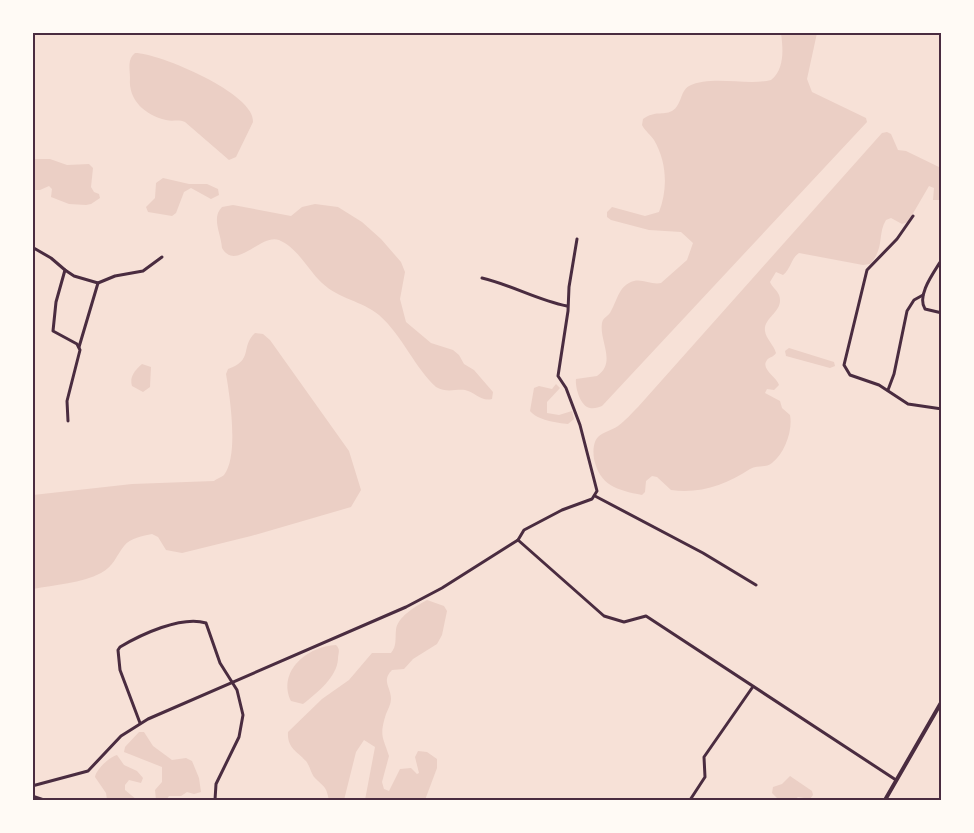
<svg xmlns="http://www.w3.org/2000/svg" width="974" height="833" font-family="'Open Sans',sans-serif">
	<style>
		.green { fill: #ebcfc5 }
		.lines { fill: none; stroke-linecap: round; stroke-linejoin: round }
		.minor { stroke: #4a2c40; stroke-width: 3 }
		.tertiary { stroke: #4a2c40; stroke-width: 4 }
		.neatline { fill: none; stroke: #4a2c40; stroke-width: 2 }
	</style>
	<rect width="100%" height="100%" fill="#f7e1d7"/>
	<g class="green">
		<path d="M781,33H817L807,79L812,92L866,118L867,122L602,406C599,407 594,409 590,408C580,406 575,387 576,379L597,376C617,362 599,341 602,323C603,317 609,316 611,311C618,299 619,285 634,281C643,279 652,285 661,283L687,260L693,243L681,232L649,230L611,220L607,217V212L612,207L645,216L659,212C668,189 667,162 654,140C651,135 645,131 642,125L643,119C656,110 662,116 672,111C682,105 680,91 689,86C712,75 747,86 771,80C785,69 783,48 781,33Z"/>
		<path d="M135,53C159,53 256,94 253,122L236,157L229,160L185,122C178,119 173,122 166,120C145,115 128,100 130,78C130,69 127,59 135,53Z"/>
		<path d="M887,132L891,134L898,150L906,151L941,168L942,197L939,200H933L934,188L929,186L908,222L902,224L891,218L886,220C877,235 885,248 870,264L863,265L799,253C791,258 791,269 783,275L776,272L770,282C772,287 777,290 779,295C785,311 763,317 765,331C766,339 774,345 776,353C774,357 769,357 767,360C760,369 777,377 779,385L774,390L767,389L765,393L780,401L782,408L790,415C793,430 785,453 772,463C766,468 757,465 750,469C726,485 700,494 671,490L657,477L652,476L646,481L645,492L642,495C617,490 600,486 594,459C593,452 593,442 598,437C603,432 612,430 618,426C625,421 632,413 638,407L882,133Z"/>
		<path d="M32,159H50L67,165L89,164L93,168L91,187L94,192L99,194L100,198L91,204L86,205L69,204L51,197L52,189L49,186L40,190H33Z"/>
		<path d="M163,178L189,184H207L218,189L219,195L211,199L191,188L184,192L176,213L172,216L148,212L146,207L155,198L156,183Z"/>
		<path d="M315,204L338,207L362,222L381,239L401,262L405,272L400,299L406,322L431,343L453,350L459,355L464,364L474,370L493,392L492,399C481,402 475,392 465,390C454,389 447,393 436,387C415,368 402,335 379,315C362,301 339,299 322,283C308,270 298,248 279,240C261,233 236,272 222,248C221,233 211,218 222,207L233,205L291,216L302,207Z"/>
		<path d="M255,333L263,334L270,340L349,451L361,490L351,507L251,536L182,553L166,550L158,537L152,534C143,536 130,538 124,546C116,556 114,566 101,573C82,583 54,585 33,589V495L132,484L214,481C216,479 222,477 224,475C239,456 230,397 226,374L228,369C254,360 240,347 255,333Z"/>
		<path d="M789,348L834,362L835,366L830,368L786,356L785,351Z"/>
		<path d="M142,364L151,367L150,387L143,392L132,386C129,377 135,370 142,364Z"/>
		<path d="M556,384L560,388L547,402V413L559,415L572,411L574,419L568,424C557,423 537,420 530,411L534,388L539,386L552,389Z"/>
		<path d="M427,600L444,606L447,611L442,635L437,644L413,659L404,669L392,670C381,681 391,687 391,699C391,704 388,709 386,714C379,736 383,737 389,756L382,782L384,789L389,791L400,769L411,768L417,774L419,773L415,757L418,751L427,752L437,759V768L425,800H365L375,747L364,740L356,752L344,800H329C326,786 325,788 315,778C311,774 310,766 306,761C297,751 287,748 288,732L322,699L349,680L372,653H391C397,646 395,639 396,630C397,617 416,606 427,600Z"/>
		<path d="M336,645C341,650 338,653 338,659C337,677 317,693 303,704L291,701C277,671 308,646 336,645Z"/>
		<path d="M139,732H144L153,746L172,760L186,758L192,761L199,778L201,792L194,794L187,792L181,796H169L166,800H156L155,790L162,782V767L124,752L125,747Z"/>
		<path d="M117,755L124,765L137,771L143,778L141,783L129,780L125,785V790L137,800H107L106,793L95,777C96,770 109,757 117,755Z"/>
		<path d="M790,776L812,791L813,795L810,799L798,797L794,800H779L772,793L773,787L782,784Z"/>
	</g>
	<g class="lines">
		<g class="minor">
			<path d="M913,216L897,239L867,270L844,365L850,375L879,385L908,404L942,409"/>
			<path d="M32,247L51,258L65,270L56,302L53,331L77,344L80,350L67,401L68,421"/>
			<path d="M942,259C935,271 916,295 925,309L942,313"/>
			<path d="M65,270L74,276L98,283L115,276L143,271L162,257"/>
			<path d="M482,278C512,285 537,300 567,306"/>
			<path d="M79,347L98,283"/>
			<path d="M888,390L894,374L907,311L914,300L923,295"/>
			<path d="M595,496L703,553L756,585"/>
			<path d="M518,540L524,530L562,510L592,499L597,491L580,425L566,388L558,376L568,311L569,287L577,239"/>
			<path d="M140,723L120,670L118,650L120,647C140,635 182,615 206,623L220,663L237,690L243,715L239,737L216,784L215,800"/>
			<path d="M32,786L88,771L121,736L148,719L406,607L442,588L518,540L604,616L624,622L646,616L896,780"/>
			<path d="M32,796L44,800"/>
			<path d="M690,800L705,777L704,757L752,688"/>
		</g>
		<path class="tertiary" d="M885,800L942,701"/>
	</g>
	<rect width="974" height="833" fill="none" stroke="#fffaf5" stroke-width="68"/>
	<rect x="34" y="34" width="906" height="765" class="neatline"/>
</svg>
